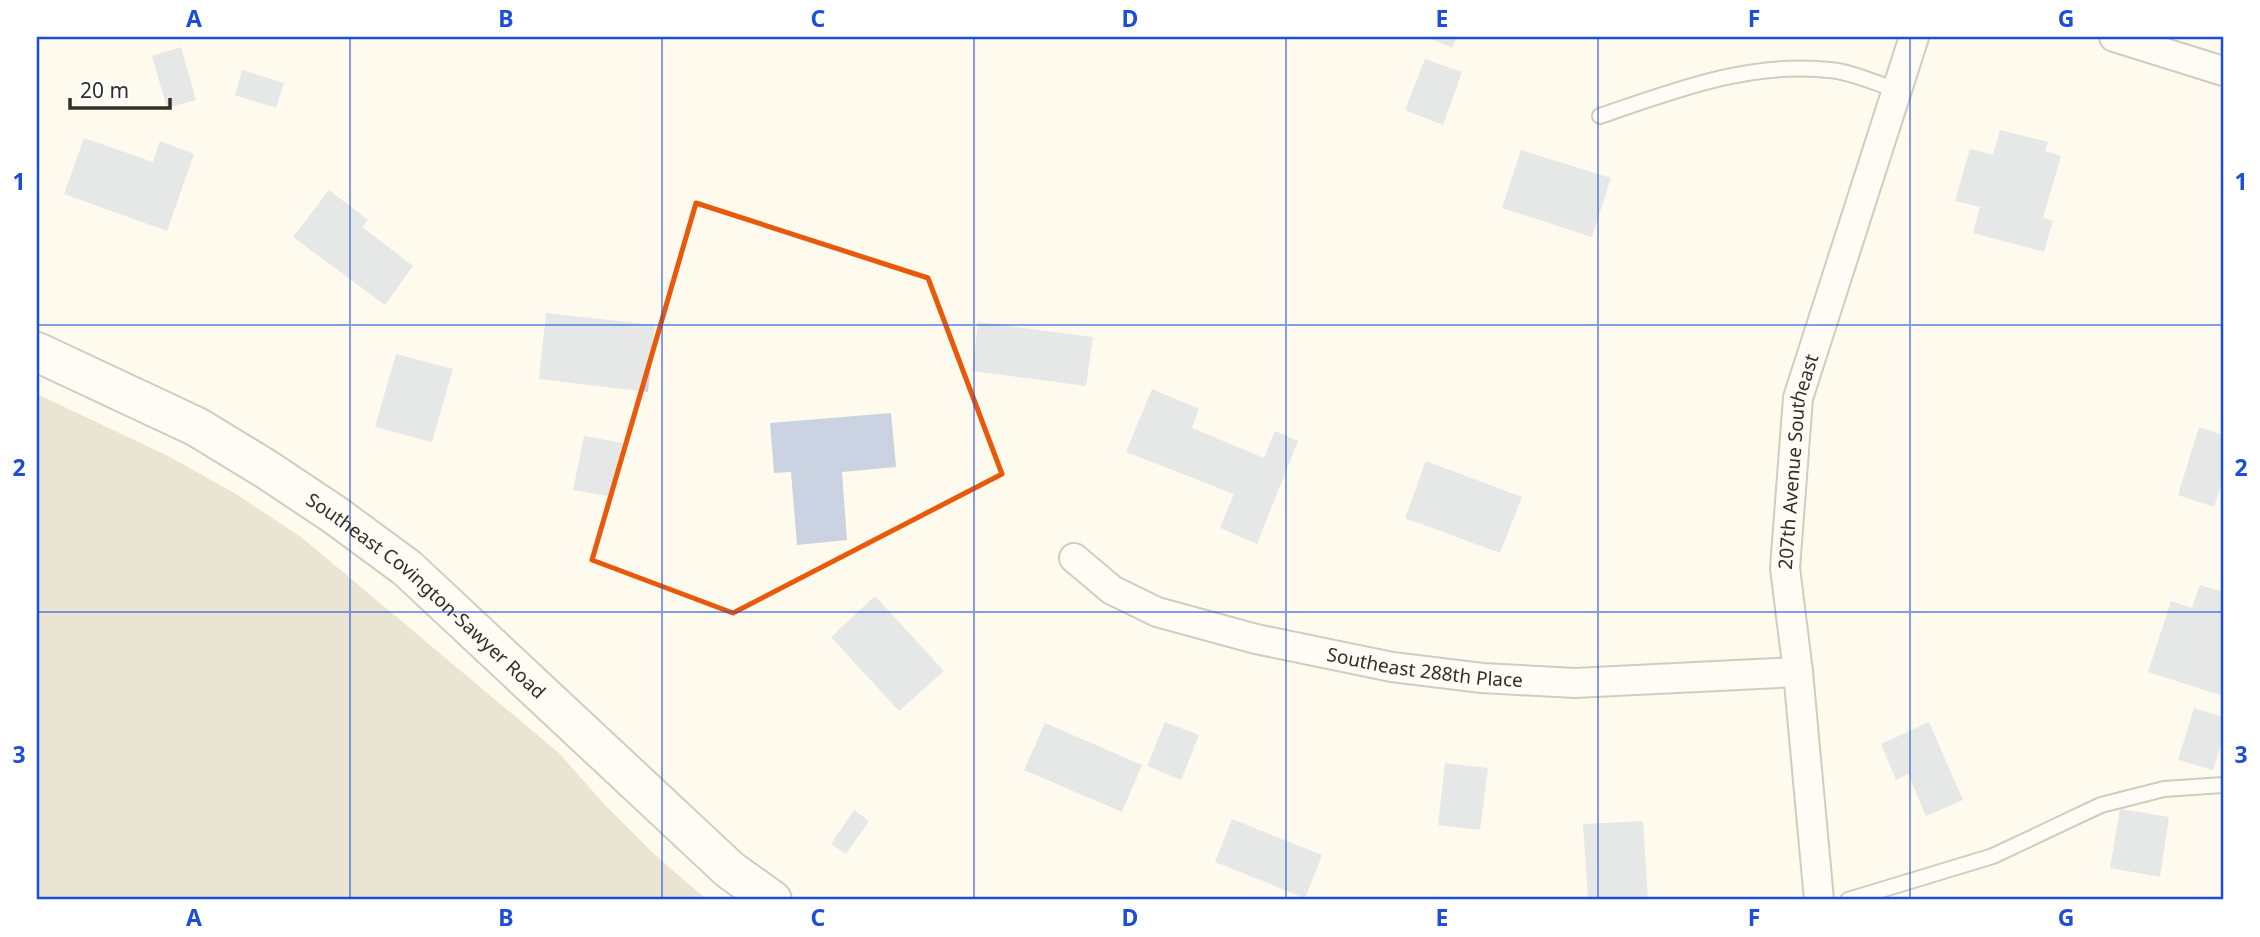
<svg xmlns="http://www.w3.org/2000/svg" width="2260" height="937" font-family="'Noto Sans',sans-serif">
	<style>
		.green { fill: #d3cbb3 }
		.building { fill: #cbd3e2 }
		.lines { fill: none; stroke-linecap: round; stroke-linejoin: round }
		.lane-casing { stroke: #9c9687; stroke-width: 18 }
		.street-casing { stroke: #9c9687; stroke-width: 32 }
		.secondary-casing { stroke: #9c9687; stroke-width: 42 }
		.lane { stroke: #fff; stroke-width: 14 }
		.street { stroke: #fff; stroke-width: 28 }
		.secondary { stroke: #fff; stroke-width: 38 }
		.marked { fill: none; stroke: #e8590c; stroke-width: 5; stroke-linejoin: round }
		.grid { fill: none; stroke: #1d4ed8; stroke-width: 2; stroke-opacity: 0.55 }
		.labels { text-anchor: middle; stroke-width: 5; stroke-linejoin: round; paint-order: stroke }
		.street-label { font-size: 19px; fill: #312f29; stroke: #fff }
		.neatline { fill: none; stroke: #1d4ed8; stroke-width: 2.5 }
		.grid-label { font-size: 23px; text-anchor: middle; font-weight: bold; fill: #1d4ed8 }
	</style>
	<rect width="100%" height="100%" fill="#fefaed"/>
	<path class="green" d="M37,394L168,456L236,494L301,537L559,753L605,805L653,853L707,900H37Z"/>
	<g class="building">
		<path d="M1427,37H1457L1452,48Z"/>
		<path d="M181,47L196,100L167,108L152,56Z"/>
		<path d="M1425,59L1462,72L1443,125L1405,110Z"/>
		<path d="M242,70L284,83L276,108L235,95Z"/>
		<path d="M2000,130L2048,142L2045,151L2061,156L2043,218L2053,221L2044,252L1973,233L1980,207L1955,201L1970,149L1993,155Z"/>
		<path d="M84,138L153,162L160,141L194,154L167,231L64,194Z"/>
		<path d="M1521,150L1611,178L1592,237L1502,208Z"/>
		<path d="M329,190L368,220L362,227L413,266L385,305L293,237Z"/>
		<path d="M546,313L655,325L648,392L539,379Z"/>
		<path d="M978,322L1093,337L1086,386L972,371Z"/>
		<path d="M396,354L453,369L432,442L375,427Z"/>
		<path d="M1152,389L1199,409L1192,428L1264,458L1275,431L1298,441L1257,544L1220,528L1234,494L1126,452Z"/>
		<path d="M891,413L896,467L842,472L847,540L797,545L791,472L774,473L770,423Z"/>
		<path d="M2199,427L2223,435V478L2214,507L2178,495Z"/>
		<path d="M584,436L623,443L613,497L573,490Z"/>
		<path d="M1426,461L1522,497L1500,553L1405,518Z"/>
		<path d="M2200,585L2223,592V696L2148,672L2171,601L2192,608Z"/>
		<path d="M875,596L944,671L899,711L831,637Z"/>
		<path d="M2194,708L2223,717V739L2213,770L2178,760Z"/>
		<path d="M1165,722L1199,735L1181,780L1147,766Z"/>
		<path d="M1929,722L1963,800L1926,816L1908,774L1896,780L1881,744Z"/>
		<path d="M1045,723L1142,765L1122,812L1024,770Z"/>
		<path d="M1445,763L1488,768L1480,830L1438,825Z"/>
		<path d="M2120,809L2169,817L2160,877L2110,868Z"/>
		<path d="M854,810L869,821L846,854L831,844Z"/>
		<path d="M1232,819L1322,855L1305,898L1215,862Z"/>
		<path d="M1643,821L1648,900H1588L1583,824Z"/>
	</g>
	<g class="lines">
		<g class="lane-casing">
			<g id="lane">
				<path d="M1600,116C1673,91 1750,61 1830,70C1852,72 1875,83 1897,90"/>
				<path d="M1848,900L1993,856L2101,805L2164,789L2223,785"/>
			</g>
		</g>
		<g class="street-casing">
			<g id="street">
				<path d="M2114,37L2223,71"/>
				<path id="s1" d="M1074,558L1112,590L1157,612L1256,639L1392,667L1482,678L1575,683L1798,672"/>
				<path id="s2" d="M1819,900L1798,672L1785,568L1798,398L1914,37"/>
			</g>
		</g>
		<g class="secondary-casing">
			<g id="secondary">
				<path id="s3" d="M37,352L197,427L266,469L335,515L407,568L730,870L772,900"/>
			</g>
		</g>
		<use href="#lane" class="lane"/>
		<use href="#street" class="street"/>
		<use href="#secondary" class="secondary"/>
	</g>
	<path d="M0 0H2260V937H0ZM696,203L928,278L1002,474L733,613L592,560Z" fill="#fefaed" fill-opacity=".55" fill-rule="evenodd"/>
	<path class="marked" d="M696,203L928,278L1002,474L733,613L592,560Z"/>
	<path class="grid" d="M350,37V900M662,37V900M974,37V900M1286,37V900M1598,37V900M1910,37V900M37,325H2223M37,612H2223"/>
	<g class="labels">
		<g class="street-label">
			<text dy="7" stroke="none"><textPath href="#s2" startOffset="441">207th Avenue Southeast</textPath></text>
			<text dy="7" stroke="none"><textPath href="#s3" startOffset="462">Southeast Covington-Sawyer Road</textPath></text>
			<text dy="7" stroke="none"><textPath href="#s1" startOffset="374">Southeast 288th Place</textPath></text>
		</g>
	</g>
	<rect width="2260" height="937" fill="none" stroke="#ffffff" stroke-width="77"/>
	<path d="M70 98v10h100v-10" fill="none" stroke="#312f29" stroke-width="3.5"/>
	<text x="80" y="98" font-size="21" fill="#312f29" stroke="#ffffff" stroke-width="5" paint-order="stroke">20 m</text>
	<rect x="38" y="38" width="2184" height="860" class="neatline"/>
	<g class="grid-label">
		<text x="194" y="27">A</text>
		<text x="506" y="27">B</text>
		<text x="818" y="27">C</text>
		<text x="1130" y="27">D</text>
		<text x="1442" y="27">E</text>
		<text x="1754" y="27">F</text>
		<text x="2066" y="27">G</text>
		<text x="19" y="190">1</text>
		<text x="2241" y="190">1</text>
		<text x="19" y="476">2</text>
		<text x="2241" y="476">2</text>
		<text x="19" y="763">3</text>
		<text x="2241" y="763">3</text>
		<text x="194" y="926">A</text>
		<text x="506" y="926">B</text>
		<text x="818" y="926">C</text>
		<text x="1130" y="926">D</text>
		<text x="1442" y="926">E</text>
		<text x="1754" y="926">F</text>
		<text x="2066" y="926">G</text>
	</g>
</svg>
